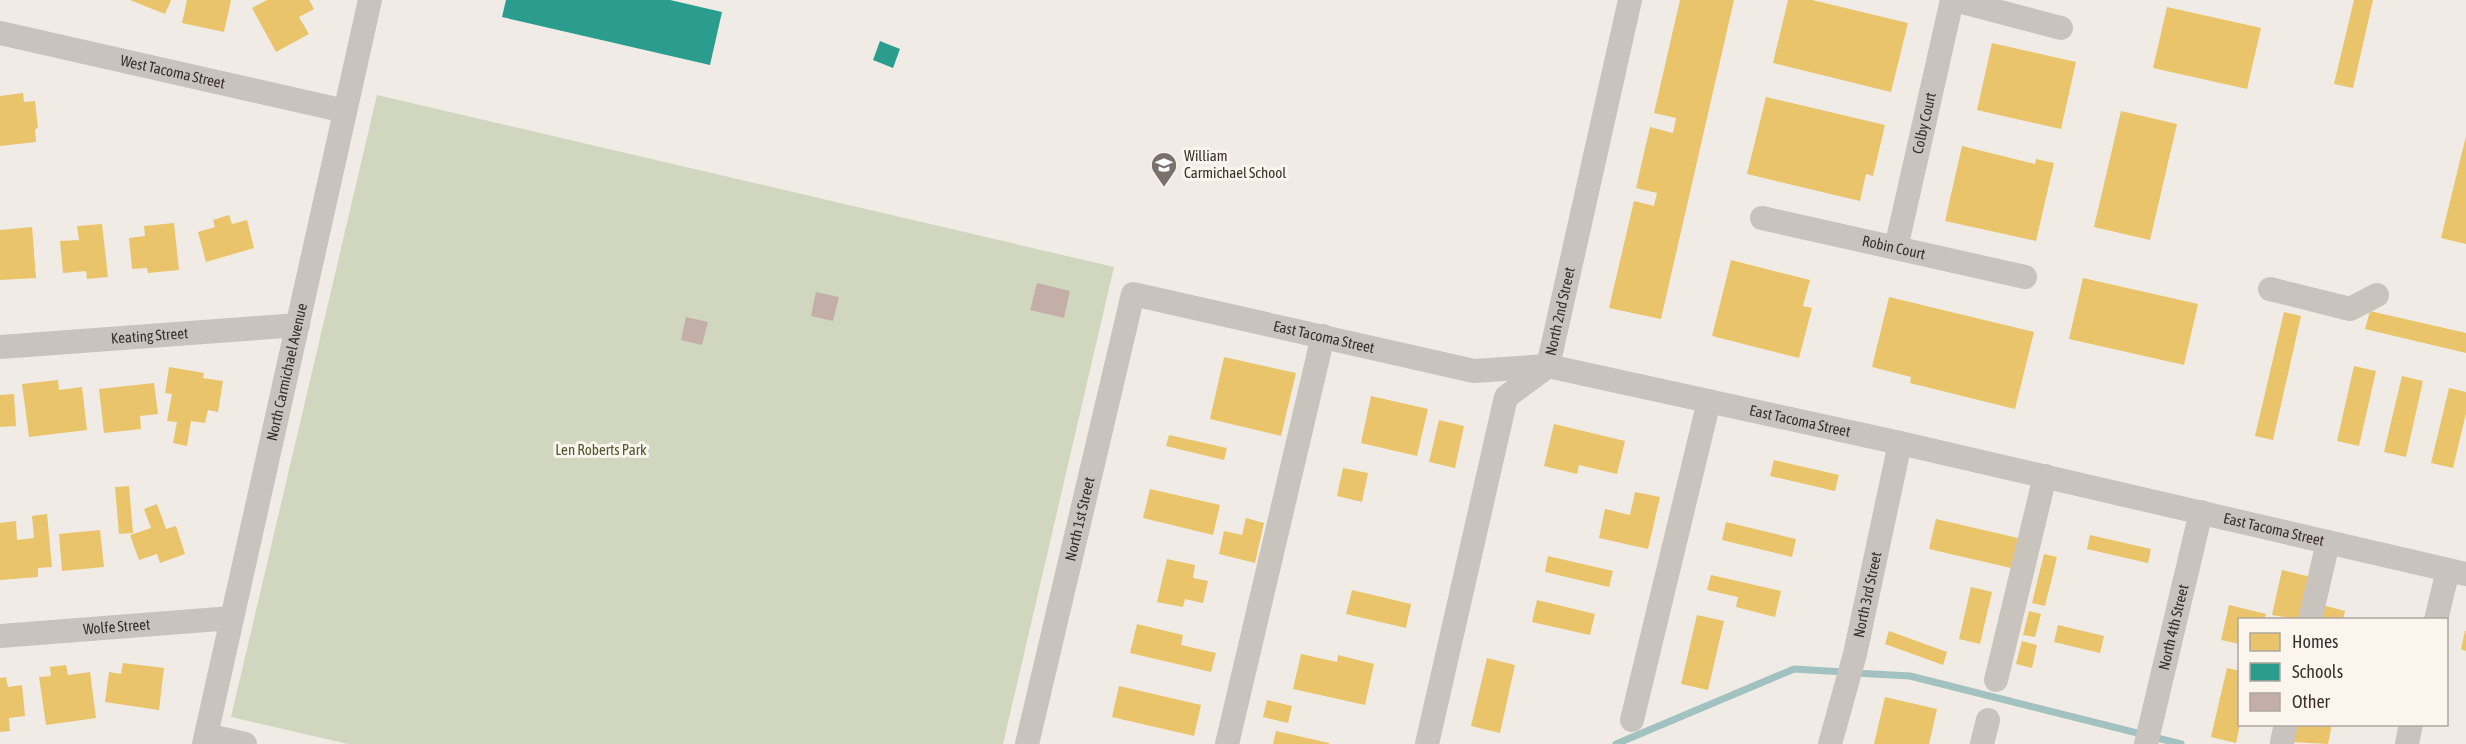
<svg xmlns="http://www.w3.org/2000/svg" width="2466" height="744" font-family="'Asap Condensed',sans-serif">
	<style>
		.green { fill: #d1d6bf }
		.homes { fill: #e9c46a }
		.schools { fill: #2a9d8f }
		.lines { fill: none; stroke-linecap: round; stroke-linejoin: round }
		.stream { stroke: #a1c2c1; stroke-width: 7 }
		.building { fill: #c3afa7 }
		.minor { stroke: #c9c3be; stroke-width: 24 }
		.labels { text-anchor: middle; stroke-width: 6; stroke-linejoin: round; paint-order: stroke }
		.street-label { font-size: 15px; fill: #3b302b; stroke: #fbf5ee }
		.poi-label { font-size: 15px; fill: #3b302b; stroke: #fbf5ee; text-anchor: start }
		.park-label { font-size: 15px; fill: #4a5a2e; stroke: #fbf5ee }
	</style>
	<rect width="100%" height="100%" fill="#f0ebe5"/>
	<path class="green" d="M377,95L1114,267L1003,744H348L231,717Z"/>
	<g class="homes">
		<path d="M130,0H171L165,14Z"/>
		<path d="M187,0H231L224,32L182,23Z"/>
		<path d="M267,0H309L314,9L299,17L309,34L276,52L252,8Z"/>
		<path d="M1680,0H1734L1661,319L1609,308L1634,201L1654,206L1657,193L1636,188L1650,127L1673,133L1676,118L1654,113Z"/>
		<path d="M1788,0H1812L1908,23L1891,92L1773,63Z"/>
		<path d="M2354,0H2373L2353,88L2334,84Z"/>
		<path d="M2167,7L2261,28L2247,89L2153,68Z"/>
		<path d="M1992,43L2076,62L2061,129L1977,110Z"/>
		<path d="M23,93L24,102L35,101L38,128L35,129L36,142L0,146V96Z"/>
		<path d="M1766,97L1885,125L1873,176L1866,174L1860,201L1747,174Z"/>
		<path d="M2121,111L2177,124L2150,240L2094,227Z"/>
		<path d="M2466,136V244L2441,238Z"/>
		<path d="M1962,146L2035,164L2036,159L2054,163L2036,241L1945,221Z"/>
		<path d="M229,215L232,224L247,220L254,248L206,262L198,232L215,227L213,220Z"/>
		<path d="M174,223L179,270L148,273L147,268L132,269L129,238L145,236L144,226Z"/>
		<path d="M102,224L108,277L87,279L86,271L63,273L60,241L79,240L77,226Z"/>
		<path d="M32,227L36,278L0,280V230Z"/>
		<path d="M1731,260L1810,280L1803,306L1812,308L1799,358L1712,336Z"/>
		<path d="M2083,278L2198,304L2184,365L2069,339Z"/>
		<path d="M1889,297L2034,332L2015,409L1910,383L1911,377L1872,367Z"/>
		<path d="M2370,311L2466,333V353L2365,329Z"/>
		<path d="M2284,312L2301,316L2273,440L2255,436Z"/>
		<path d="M1224,357L1296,373L1281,436L1210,419Z"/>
		<path d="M2354,366L2376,371L2359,446L2337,441Z"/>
		<path d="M169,367L204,373L203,378L223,381L218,412L208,410L205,423L191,421L187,446L173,443L177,422L167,421L172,394L165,393Z"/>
		<path d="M2402,376L2423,381L2406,457L2384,452Z"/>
		<path d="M58,380L59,390L82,387L87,430L29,437L22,384Z"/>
		<path d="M154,383L158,414L140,416L141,429L104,433L99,389Z"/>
		<path d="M2449,388L2466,392V413L2453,468L2431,463Z"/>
		<path d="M14,394L16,426L0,427V395Z"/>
		<path d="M1371,396L1428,409L1417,456L1361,443Z"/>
		<path d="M1439,420L1464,426L1455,468L1429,462Z"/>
		<path d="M1554,424L1625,441L1617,474L1579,465L1577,474L1544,466Z"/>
		<path d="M1169,435L1227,448L1224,460L1166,446Z"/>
		<path d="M1774,460L1839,475L1835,491L1770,476Z"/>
		<path d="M1343,468L1368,473L1362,502L1337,496Z"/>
		<path d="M129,486L133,533L119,534L115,487Z"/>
		<path d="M1150,489L1220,505L1213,535L1143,518Z"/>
		<path d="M1635,492L1660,497L1648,549L1599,538L1605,509L1630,515Z"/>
		<path d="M157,504L166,529L176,526L185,554L160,563L157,554L139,560L130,535L151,528L144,509Z"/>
		<path d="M47,514L52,567L38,568V577L0,580V523L16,521L17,540L34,538L32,516Z"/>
		<path d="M1246,518L1264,523L1255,563L1219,554L1224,531L1242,535Z"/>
		<path d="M1936,519L2018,538L2011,568L1929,549Z"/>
		<path d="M1726,522L1796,539L1792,557L1722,540Z"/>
		<path d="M100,530L104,567L62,571L59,534Z"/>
		<path d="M2090,535L2151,549L2148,563L2087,549Z"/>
		<path d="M2044,554L2057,557L2045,606L2032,603Z"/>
		<path d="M1548,556L1613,571L1609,587L1545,572Z"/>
		<path d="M1167,559L1195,565L1193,578L1208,581L1203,603L1185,599L1183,607L1157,602Z"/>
		<path d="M2282,570L2311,577L2301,620L2272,615Z"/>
		<path d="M1711,575L1781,591L1775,617L1736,607L1738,597L1707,590Z"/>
		<path d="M1971,587L1992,592L1980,644L1959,639Z"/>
		<path d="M1352,590L1411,604L1406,628L1346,614Z"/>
		<path d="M1537,600L1595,614L1590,635L1532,622Z"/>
		<path d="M2229,605L2266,614L2264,620H2240V644L2221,640Z"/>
		<path d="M2322,605L2345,611L2343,620H2318Z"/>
		<path d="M2029,611L2041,614L2035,637L2023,635Z"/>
		<path d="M1697,615L1724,621L1708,690L1681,684Z"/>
		<path d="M1137,624L1183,635L1181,645L1216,653L1211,672L1130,653Z"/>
		<path d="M2058,625L2104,636L2100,653L2054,642Z"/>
		<path d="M1889,631L1947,652L1943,665L1885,644Z"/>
		<path d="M2465,631H2466V651L2461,649Z"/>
		<path d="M2022,641L2037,645L2032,668L2016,664Z"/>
		<path d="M1301,654L1337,662L1338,655L1374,664L1365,705L1293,689Z"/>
		<path d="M1487,658L1515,665L1500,733L1471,726Z"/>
		<path d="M123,663L164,668L159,710L105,702L109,672L121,674Z"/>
		<path d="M66,665L68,675L90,672L96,718L46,725L39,677L51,676L50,667Z"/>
		<path d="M2227,668L2240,671V724L2236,743L2211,737Z"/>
		<path d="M6,677L8,687L22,685L25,716L9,718L10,731L0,732V678Z"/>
		<path d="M1119,686L1201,705L1194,736L1112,717Z"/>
		<path d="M1885,697L1937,709L1929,744H1874Z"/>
		<path d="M1267,700L1292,706L1288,723L1263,717Z"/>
		<path d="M2293,724H2332L2328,744L2289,742Z"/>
		<path d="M1276,731L1329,743V744H1273Z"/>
	</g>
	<g class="schools">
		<path d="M506,0H670L722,12L710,65L502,17Z"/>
		<path d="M880,41L900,49L893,68L873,60Z"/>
	</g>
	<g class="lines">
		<g class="stream">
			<path d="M1855,673L1910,676L2181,744"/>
			<path d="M1616,744L1794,669L1844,672"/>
		</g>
	</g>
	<g class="building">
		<path d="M1037,283L1070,291L1064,318L1030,310Z"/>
		<path d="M816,292L839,297L833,321L811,316Z"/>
		<path d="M686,317L708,322L702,345L681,340Z"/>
	</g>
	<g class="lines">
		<g class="minor">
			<path d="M1954,0L2061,28"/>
			<path id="s1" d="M0,33L345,111"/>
			<path id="s2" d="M1762,218L2025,277"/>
			<path id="s3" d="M1896,248L1952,0"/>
			<path d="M2270,289L2350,309L2377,295"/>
			<path id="s4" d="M0,347L298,325"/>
			<path d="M2310,620L2328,542"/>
			<path d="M2436,620L2448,570"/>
			<path id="s5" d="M0,636L232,618"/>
			<path d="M1996,680L2045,476"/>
			<path d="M1632,720L1709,401"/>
			<path d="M206,735L245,744"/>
			<path d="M2282,742L2286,724"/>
			<path id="s6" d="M204,744L370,0"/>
			<path id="s7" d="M1027,744L1133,294L1474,371L1548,366L1900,443L2466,574"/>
			<path d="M1227,744L1323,336"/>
			<path id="s8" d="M1427,744L1506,397L1548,366L1630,0"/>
			<path id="s9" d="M1830,744L1855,654L1900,443"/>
			<path d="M1982,744L1988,720"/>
			<path id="s10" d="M2146,744L2201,512"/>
			<path d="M2407,744L2411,724"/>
		</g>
	</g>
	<defs>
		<g id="school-pin" transform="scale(1.35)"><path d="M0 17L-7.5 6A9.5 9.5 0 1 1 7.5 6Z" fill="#7a716c" stroke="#fbf5ee"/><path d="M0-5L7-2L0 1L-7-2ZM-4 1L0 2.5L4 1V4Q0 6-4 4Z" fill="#fff"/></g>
	</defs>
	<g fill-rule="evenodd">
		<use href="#school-pin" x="1164" y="165"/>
	</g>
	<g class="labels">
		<g class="street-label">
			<text dy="5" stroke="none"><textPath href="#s1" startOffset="177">West Tacoma Street</textPath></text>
			<text dy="5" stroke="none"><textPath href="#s3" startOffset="128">Colby Court</textPath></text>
			<text dy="5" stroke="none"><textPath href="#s2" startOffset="135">Robin Court</textPath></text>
			<text dy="5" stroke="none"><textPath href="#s8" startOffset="464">North 2nd Street</textPath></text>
			<text dy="5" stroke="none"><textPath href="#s4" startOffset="150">Keating Street</textPath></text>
			<text dy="5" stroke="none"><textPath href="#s7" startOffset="658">East Tacoma Street</textPath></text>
			<text dy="5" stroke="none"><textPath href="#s6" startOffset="381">North Carmichael Avenue</textPath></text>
			<text dy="5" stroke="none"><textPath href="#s7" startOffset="1144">East Tacoma Street</textPath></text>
			<text dy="5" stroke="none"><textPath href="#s7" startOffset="231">North 1st Street</textPath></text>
			<text dy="5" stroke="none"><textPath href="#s7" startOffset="1630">East Tacoma Street</textPath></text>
			<text dy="5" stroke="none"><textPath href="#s9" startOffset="154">North 3rd Street</textPath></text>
			<text dy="5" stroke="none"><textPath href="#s5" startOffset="117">Wolfe Street</textPath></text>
			<text dy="5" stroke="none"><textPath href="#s10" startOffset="120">North 4th Street</textPath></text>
		</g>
		<g class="poi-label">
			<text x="1184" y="161">William<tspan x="1184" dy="17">Carmichael School</tspan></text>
		</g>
		<g class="park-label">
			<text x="601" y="455">Len Roberts Park</text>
		</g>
	</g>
	<rect x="2238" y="618" width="210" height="108" fill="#fbf5ee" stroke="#aea6a0" stroke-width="1.5"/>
	<rect x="2250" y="633" width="30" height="18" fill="#e9c46a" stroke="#aea6a0" stroke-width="1.5"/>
	<text x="2292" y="648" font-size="18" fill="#3b302b">Homes</text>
	<rect x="2250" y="663" width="30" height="18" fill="#2a9d8f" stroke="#aea6a0" stroke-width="1.5"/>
	<text x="2292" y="678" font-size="18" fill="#3b302b">Schools</text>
	<rect x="2250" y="693" width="30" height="18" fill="#c3afa7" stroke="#aea6a0" stroke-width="1.5"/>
	<text x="2292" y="708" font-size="18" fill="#3b302b">Other</text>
</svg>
